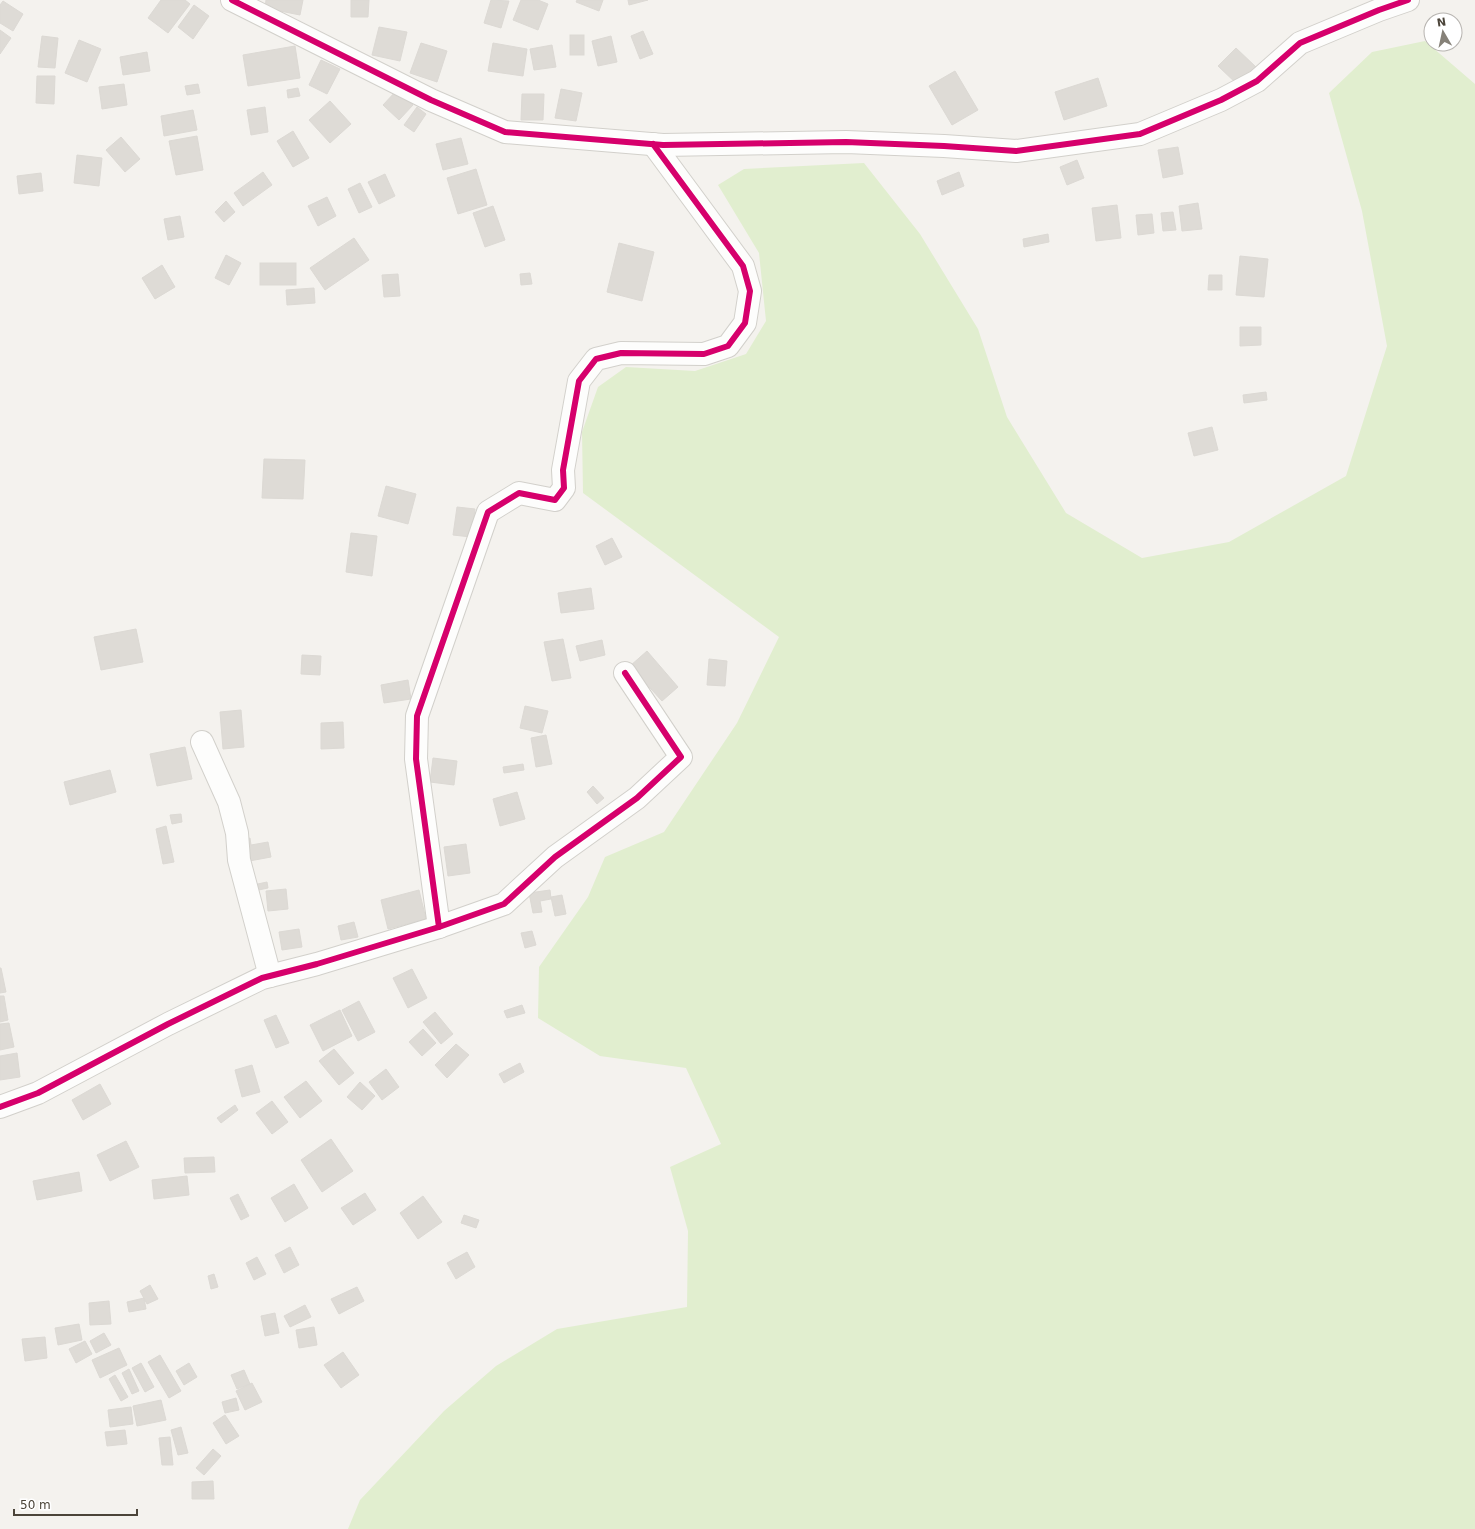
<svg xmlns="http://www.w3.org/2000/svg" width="1475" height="1529" font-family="'DejaVu Sans',sans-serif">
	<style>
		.green { fill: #e1eecf }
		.building { fill: #dedbd6; stroke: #dcd9d4 }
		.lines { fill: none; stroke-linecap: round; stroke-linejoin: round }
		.minor-casing { stroke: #d2d0cb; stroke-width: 24 }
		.minor { stroke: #fdfdfc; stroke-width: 22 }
		.cycleway-casing { stroke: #fff; stroke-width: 8 }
		.cycleway { stroke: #d6006c; stroke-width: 6 }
	</style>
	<rect width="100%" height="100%" fill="#f4f2ee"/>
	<path class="green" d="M1425,41L1475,84V1529H348L360,1500L444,1411L496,1366L557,1329L687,1307L688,1231L670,1167L721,1144L686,1068L600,1056L538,1018L539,967L588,897L605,857L664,832L737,723L779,637L583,493L582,432L598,387L626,367L695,371L746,354L766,321L759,253L718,185L744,169L864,163L920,234L978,329L1007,417L1066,513L1142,558L1229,542L1346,476L1387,346L1362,211L1329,93L1372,52Z"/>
	<g class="building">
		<path d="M161,0H185L190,4L168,33L148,18Z"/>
		<path d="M266,0H303L300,15L265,8Z"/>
		<path d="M351,0H369L368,17H351Z"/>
		<path d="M491,0L509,1L501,28L484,23Z"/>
		<path d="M521,0H538L548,4L538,30L513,20Z"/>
		<path d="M577,0H603L599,11L576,2Z"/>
		<path d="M628,0H648L629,5Z"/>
		<path d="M3,1L23,14L13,31L0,23V5Z"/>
		<path d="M194,5L209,16L193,39L178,27Z"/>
		<path d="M379,27L407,32L400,61L372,55Z"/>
		<path d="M0,30L11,38L0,54Z"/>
		<path d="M643,31L653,54L640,59L631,36Z"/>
		<rect x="570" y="35" width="14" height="20"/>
		<path d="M42,36L58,38L55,68L38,67Z"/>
		<path d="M611,36L617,62L598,66L592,41Z"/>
		<path d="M79,40L101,49L87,82L65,73Z"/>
		<path d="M421,43L447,51L437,82L410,73Z"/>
		<path d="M493,43L527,49L523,76L488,71Z"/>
		<path d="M552,45L556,67L534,70L530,49Z"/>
		<path d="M295,46L300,78L248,86L243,55Z"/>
		<path d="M1236,48L1256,67L1238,85L1218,66Z"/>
		<path d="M147,52L150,71L123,75L120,57Z"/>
		<path d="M321,60L340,69L327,94L309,85Z"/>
		<path d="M955,71L978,110L952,125L929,86Z"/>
		<path d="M37,76H55L54,104L36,103Z"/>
		<path d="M1098,78L1107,106L1064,120L1055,92Z"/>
		<path d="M124,84L127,105L102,109L99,87Z"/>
		<path d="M198,84L200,93L187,95L185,86Z"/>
		<path d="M298,88L300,96L288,98L287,90Z"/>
		<path d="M561,89L582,93L576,121L555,118Z"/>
		<path d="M397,90L413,105L399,120L383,105Z"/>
		<path d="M522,94H544L543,120H521Z"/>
		<path d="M330,101L351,124L330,143L309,120Z"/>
		<path d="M265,107L268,132L251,135L247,110Z"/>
		<path d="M417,107L426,114L414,132L404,125Z"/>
		<path d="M193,110L197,130L164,136L161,116Z"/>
		<path d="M293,131L309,158L293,167L277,141Z"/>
		<path d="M197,136L203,170L176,175L169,141Z"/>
		<path d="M121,137L140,159L125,172L106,150Z"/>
		<path d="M461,138L468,164L443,170L436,144Z"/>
		<path d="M1178,147L1183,174L1163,178L1158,150Z"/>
		<path d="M77,155L102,158L99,186L74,183Z"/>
		<path d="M1077,160L1084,178L1067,185L1060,167Z"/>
		<path d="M476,169L487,205L458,214L447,178Z"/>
		<path d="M263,172L272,185L243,206L234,193Z"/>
		<path d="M959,172L964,186L942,195L937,181Z"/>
		<path d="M41,173L43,191L19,194L17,176Z"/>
		<path d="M385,174L395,196L379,204L368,182Z"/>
		<path d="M360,183L372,207L359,213L348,189Z"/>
		<path d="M327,197L336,216L318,226L308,206Z"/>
		<path d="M226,201L235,212L224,222L215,212Z"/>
		<path d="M1198,203L1202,229L1182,231L1179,206Z"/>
		<path d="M1117,205L1121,238L1096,241L1092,208Z"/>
		<path d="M493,206L505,240L485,247L473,213Z"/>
		<path d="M1173,212L1176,230L1163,231L1161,213Z"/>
		<path d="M1152,214L1154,233L1138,235L1136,215Z"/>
		<path d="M180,216L184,237L168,240L164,219Z"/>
		<path d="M1048,234L1049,242L1024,247L1023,239Z"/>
		<path d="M354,238L369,260L325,290L310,268Z"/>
		<path d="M619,243L654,252L642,301L607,292Z"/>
		<path d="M226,255L241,263L229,285L215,278Z"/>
		<path d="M1240,256L1268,259L1264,297L1236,295Z"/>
		<rect x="260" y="263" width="36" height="22"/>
		<path d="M162,265L175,287L155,299L142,278Z"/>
		<path d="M530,273L532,284L521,285L520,274Z"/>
		<path d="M398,274L400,296L384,297L382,275Z"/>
		<path d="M1209,275H1222V290H1208Z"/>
		<path d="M314,288L315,303L287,305L286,290Z"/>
		<path d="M1240,327H1261V345L1240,346Z"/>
		<path d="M1266,392L1267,400L1244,403L1243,395Z"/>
		<path d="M1212,427L1218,450L1194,456L1188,433Z"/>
		<path d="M264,459L305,460L303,499L262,498Z"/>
		<path d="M386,486L416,494L408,524L378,516Z"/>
		<path d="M457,507L475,509L471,537L453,535Z"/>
		<path d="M351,533L377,536L372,576L346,572Z"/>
		<path d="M612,538L622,557L605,565L596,546Z"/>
		<path d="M591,588L594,609L561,613L558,593Z"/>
		<path d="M136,629L143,662L101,670L94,637Z"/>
		<path d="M563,639L571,678L552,681L544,642Z"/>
		<path d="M602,640L605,655L580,661L576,646Z"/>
		<path d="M647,651L678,687L662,701L630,666Z"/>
		<path d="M302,655L321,656L320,675L301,674Z"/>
		<path d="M709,659L727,661L725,686L707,685Z"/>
		<path d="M408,680L411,699L384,703L381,685Z"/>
		<path d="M525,706L548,711L542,733L520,728Z"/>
		<path d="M241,710L244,747L223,749L220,712Z"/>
		<path d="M343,722L344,748L321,749V723Z"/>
		<path d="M546,735L552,764L536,767L531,738Z"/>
		<path d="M185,747L192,779L157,786L150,754Z"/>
		<path d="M433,758L457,761L454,785L430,782Z"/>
		<path d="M523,764L524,770L504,773L503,767Z"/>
		<path d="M110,770L116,792L70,805L64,782Z"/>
		<path d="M593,786L604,798L597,804L587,792Z"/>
		<path d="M517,792L525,819L500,826L493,799Z"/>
		<path d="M181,814L182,822L172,824L170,815Z"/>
		<path d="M166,826L174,862L163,864L156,829Z"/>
		<path d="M250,838L251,845L268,842L271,857L244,862L241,841Z"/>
		<path d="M466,844L470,873L448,876L444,847Z"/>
		<path d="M267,882L268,888L254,891L253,885Z"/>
		<path d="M286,889L288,909L268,911L266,891Z"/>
		<path d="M419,890L426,919L388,929L381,900Z"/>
		<path d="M550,890L551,899L540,901L542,912L533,913L529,893Z"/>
		<path d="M562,895L566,914L555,916L551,897Z"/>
		<path d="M354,922L358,937L341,940L338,926Z"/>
		<path d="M299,929L302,947L282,950L279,932Z"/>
		<path d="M532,931L536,945L525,948L521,933Z"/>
		<path d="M0,968H1L6,992L0,993Z"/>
		<path d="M412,969L427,998L408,1008L393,978Z"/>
		<path d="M0,996H4L8,1020L0,1022Z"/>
		<path d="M359,1001L375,1032L358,1041L342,1010Z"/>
		<path d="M522,1005L525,1013L507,1018L504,1011Z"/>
		<path d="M340,1010L352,1036L323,1051L310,1025Z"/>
		<path d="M435,1012L453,1034L441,1044L423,1022Z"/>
		<path d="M276,1015L289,1043L276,1048L264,1020Z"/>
		<path d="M9,1023L14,1047L0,1050V1024Z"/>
		<path d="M423,1029L436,1043L422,1056L409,1042Z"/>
		<path d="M456,1044L469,1055L447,1078L435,1065Z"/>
		<path d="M334,1049L354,1073L339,1085L319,1061Z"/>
		<path d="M17,1053L20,1077L0,1080V1056Z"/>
		<path d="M520,1063L524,1072L504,1083L499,1074Z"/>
		<path d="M252,1065L260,1092L242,1097L235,1070Z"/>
		<path d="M386,1069L399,1087L382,1100L369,1082Z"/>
		<path d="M306,1081L322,1101L300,1118L284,1097Z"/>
		<path d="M360,1082L375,1096L362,1110L347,1097Z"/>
		<path d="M100,1084L111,1104L83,1120L72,1100Z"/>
		<path d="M272,1101L288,1122L272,1134L256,1113Z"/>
		<path d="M235,1105L238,1110L221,1123L217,1118Z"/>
		<path d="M331,1139L353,1171L322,1192L301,1160Z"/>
		<path d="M126,1141L139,1167L110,1181L97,1155Z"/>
		<path d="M214,1157L215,1172L185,1173L184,1158Z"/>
		<path d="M79,1172L82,1191L37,1200L33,1181Z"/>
		<path d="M187,1176L189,1195L154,1199L152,1180Z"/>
		<path d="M294,1184L308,1208L285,1222L271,1198Z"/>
		<path d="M365,1193L376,1210L353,1225L341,1208Z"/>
		<path d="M238,1194L249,1216L241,1220L230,1198Z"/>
		<path d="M423,1196L442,1222L418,1239L400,1213Z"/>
		<path d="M464,1215L479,1220L476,1228L461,1223Z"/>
		<path d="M290,1247L299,1265L284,1273L275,1255Z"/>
		<path d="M467,1252L475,1267L456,1279L447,1263Z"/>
		<path d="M257,1257L266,1274L254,1280L246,1263Z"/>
		<path d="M214,1274L218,1287L211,1289L208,1276Z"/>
		<path d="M150,1285L158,1299L147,1304L140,1291Z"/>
		<path d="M357,1287L364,1301L339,1314L331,1299Z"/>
		<path d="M144,1298L146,1309L129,1312L127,1302Z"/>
		<path d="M109,1301L111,1324L90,1325L89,1303Z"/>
		<path d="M305,1305L311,1317L290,1327L284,1316Z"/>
		<path d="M275,1313L279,1333L265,1336L261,1316Z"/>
		<path d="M79,1324L82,1340L58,1345L55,1328Z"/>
		<path d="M314,1327L317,1345L299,1348L296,1330Z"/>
		<path d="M104,1333L111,1345L96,1353L90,1341Z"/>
		<path d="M45,1337L47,1358L25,1361L22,1339Z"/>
		<path d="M85,1341L92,1354L76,1363L69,1349Z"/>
		<path d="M119,1348L127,1365L100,1378L92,1360Z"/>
		<path d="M343,1352L359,1375L341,1388L324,1365Z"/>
		<path d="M160,1355L181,1391L169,1398L148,1362Z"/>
		<path d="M141,1363L154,1387L145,1392L132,1368Z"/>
		<path d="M189,1363L197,1377L184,1385L176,1371Z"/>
		<path d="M129,1369L139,1391L132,1394L122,1373Z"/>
		<path d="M244,1370L250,1384L237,1389L231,1375Z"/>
		<path d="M115,1375L128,1397L121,1401L109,1379Z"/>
		<path d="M252,1383L262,1402L245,1410L236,1391Z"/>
		<path d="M236,1398L239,1410L225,1413L222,1402Z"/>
		<path d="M161,1400L166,1420L137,1426L133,1406Z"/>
		<path d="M131,1407L133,1424L110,1427L108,1410Z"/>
		<path d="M225,1415L239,1436L226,1444L213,1423Z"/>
		<path d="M181,1427L188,1453L178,1455L171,1430Z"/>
		<path d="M125,1430L127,1444L107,1446L105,1432Z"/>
		<path d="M170,1437L173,1465H162L159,1438Z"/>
		<path d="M213,1449L221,1456L204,1475L196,1468Z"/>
		<path d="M213,1481L214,1499H192V1482Z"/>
	</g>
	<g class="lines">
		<g class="minor-casing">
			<g id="minor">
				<path d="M232,0L431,100L505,132L663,145L846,142L944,146L1016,151L1140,134L1221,100L1257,81L1300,43L1379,10L1408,0"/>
				<path d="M202,742L229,802L237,833L239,860L270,976"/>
				<path d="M439,927L416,759L417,716L488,512L519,493L555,500L564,488L563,470L579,381L596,359L621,353L704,354L728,346L745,323L750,291L743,266L653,144"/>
				<path d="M0,1107L38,1093L168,1024L262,978L317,964L439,927L504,904L555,857L637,798L681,757L625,673"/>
			</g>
		</g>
		<use href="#minor" class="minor"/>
		<g class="cycleway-casing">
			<g id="cycleway">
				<path d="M232,0L431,100L505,132L663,145L846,142L944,146L1016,151L1140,134L1221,100L1257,81L1300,43L1379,10L1408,0"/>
				<path d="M439,927L416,759L417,716L488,512L519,493L555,500L564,488L563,470L579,381L596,359L621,353L704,354L728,346L745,323L750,291L743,266L653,144"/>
				<path d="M0,1107L38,1093L168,1024L262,978L317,964L439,927L504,904L555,857L637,798L681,757L625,673"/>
			</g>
		</g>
		<use href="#cycleway" class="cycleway"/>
	</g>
	<g transform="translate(1443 32) rotate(351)"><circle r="19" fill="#ffffff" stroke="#b7b4b0"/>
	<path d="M0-3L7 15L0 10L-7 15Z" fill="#868178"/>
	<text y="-6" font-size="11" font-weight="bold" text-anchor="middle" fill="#4b4439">N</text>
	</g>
	<path d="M14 1509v6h123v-6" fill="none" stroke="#4b4439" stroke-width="2"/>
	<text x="20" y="1509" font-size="12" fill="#4b4439" stroke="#ffffff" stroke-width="3" paint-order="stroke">50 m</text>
</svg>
